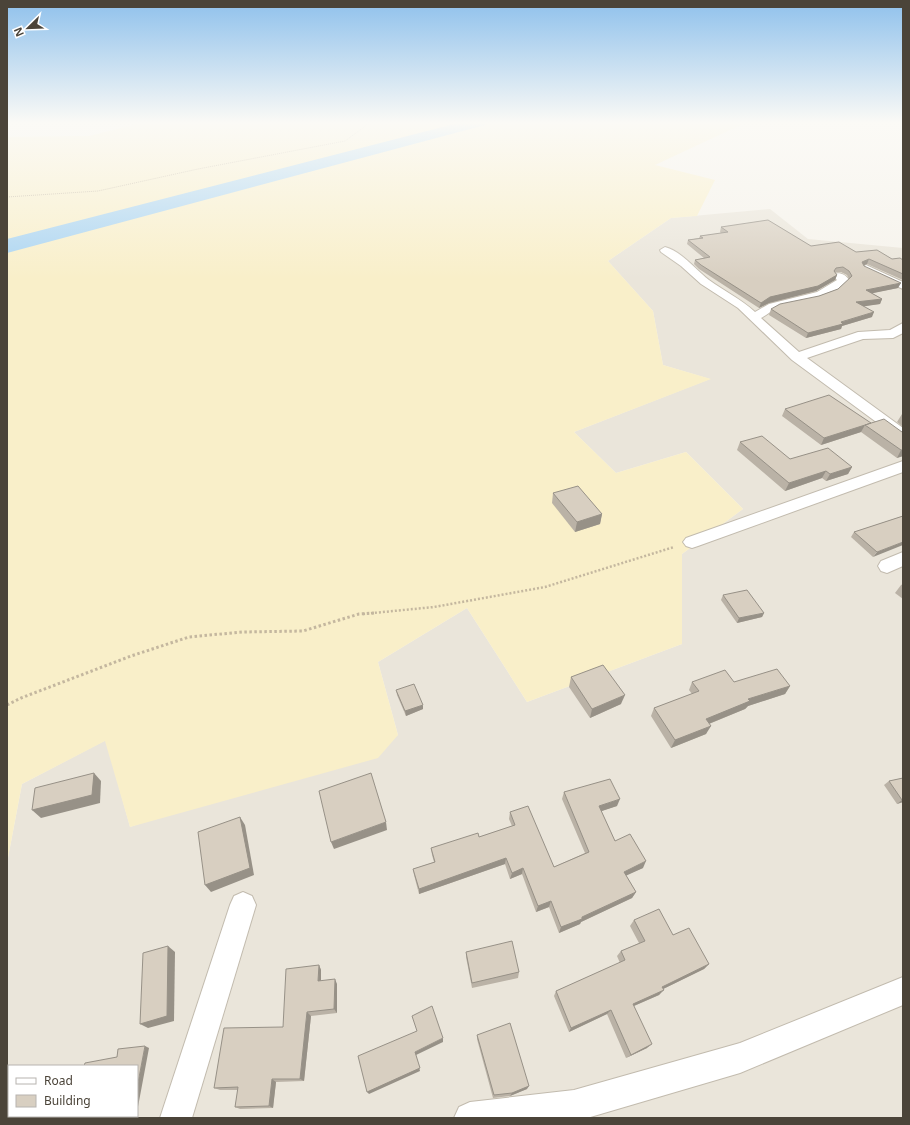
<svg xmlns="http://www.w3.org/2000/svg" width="910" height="1125" font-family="'Noto Sans',sans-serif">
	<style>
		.residential { fill: #eae5da; fill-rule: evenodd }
		.sand { fill: #f9efc9 }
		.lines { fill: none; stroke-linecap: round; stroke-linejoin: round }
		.river { fill: #a9d4f2; fill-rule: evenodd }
		.street-casing { stroke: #c2bbae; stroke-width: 2 }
		.path-far2 { stroke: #c4b79f; stroke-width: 1; stroke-dasharray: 1 1; stroke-linecap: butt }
		.path-far1 { stroke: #c4b79f; stroke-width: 2.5; stroke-dasharray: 2 2; stroke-linecap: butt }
		.path { stroke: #c4b79f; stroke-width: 3; stroke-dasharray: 2.5 2.5; stroke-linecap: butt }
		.street { fill: #fff; fill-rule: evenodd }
		.wall { fill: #bab2a6 }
		.shaded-wall { fill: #979187 }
		.building { fill: #d8cfc1; stroke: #979187 }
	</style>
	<rect width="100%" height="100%" fill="#f6f3ec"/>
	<path class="residential" d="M770,209L808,239L903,248V1118H7V863L22,784L106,740L130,827L398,735L378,662L467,608L527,702L682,644V554L743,509L686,452L616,473L574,432L710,379L663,365L653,311L608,261L671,218ZM9,1066H137V1116H9Z"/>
	<path class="sand" d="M145,122H747L655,165L715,180L697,216L671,218L608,261L653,311L663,365L711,379L574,432L616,473L686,452L743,509L682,554V644L527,702L467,608L378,662L398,735L378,758L130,827L105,741L22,784L7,863V137L89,136Z"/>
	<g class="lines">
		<path class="river" d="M462,122H487L485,125L7,253V239Z"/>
		<g class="street-casing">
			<g id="street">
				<path d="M665,247C681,251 696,270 709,280C724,291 741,299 755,312L769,304L817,292L837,280L833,276L834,274C840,272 846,275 849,280C834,302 801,300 778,308C772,310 767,315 761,318L799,352L858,332L890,330L903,323V333L893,338L863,339L807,358L903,428V439L898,438L792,360L738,308L701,284L681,266L661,252L660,250Z"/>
				<path d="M866,265L903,282V289L862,270L861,268Z"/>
				<path d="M903,461V472L698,546L692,548L686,546L683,542L686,538Z"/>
				<path d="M903,552V566L887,573L881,571L878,566L881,561Z"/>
				<path d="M243,892L252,896L256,905L192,1118H160L230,905L234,896Z"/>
				<path d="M903,977V1005L740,1073L587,1118H454L459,1107L470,1102L574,1090L740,1043Z"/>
			</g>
		</g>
		<path class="path-far2" d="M7,197L98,191L198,169L345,141L371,122"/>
		<path class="path-far1" d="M363,614L434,607L545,587L674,547"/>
		<path class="path" d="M7,705L21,698L131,656L189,637L242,632L303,631L359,614L374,613"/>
		<use href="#street" class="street"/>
	</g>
	<g class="wall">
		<path d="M721,227L811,246L856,252L892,259L903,260V280L867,264L863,265L864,266L898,288L872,293L882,299L880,304L863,306L872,317L842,326L841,329L806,338L769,315L771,309L819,296L838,289L849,279L847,275L841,272H835L837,275L835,280L816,291L769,303L759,308L699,269L694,264L695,260L704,258L687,244L688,240L699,238L700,236L721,233L720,232Z"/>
		<path d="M785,409L871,423L903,432V456L897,458L861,432L821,445L782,416Z"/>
		<path d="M902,414H903V427L897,422Z"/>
		<path d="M740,442L790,459L852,467L848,474L826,481L822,478L785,491L737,450Z"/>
		<path d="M553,493L602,514L600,524L575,532L552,503Z"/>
		<path d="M903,516L873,557L851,537L854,532Z"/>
		<path d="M903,584V599L895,593L901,585Z"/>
		<path d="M723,595L764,613L762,617L737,623L721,600Z"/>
		<path d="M571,677L621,704L590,718L569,687Z"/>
		<path d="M692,682H734L790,686L785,694L748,706L745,709L709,724L706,734L671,748L651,716L654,708L692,694L689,690Z"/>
		<path d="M396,690L423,709L406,716L397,695Z"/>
		<path d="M903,778V802L897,804L884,785L889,781Z"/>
		<path d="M564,792L617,806L601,811L615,841L643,868L626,875L636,892L632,898L581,922L580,924L559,933L549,907L536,912L522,874L510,879L505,864L419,894L414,875L413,869L434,862L432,855L431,848L479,837L512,826L509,819L510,812L554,867L585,853L562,799Z"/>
		<path d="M634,920L673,935L709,964L704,969L663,989L659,995L634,1006L647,1048L626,1058L607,1014L569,1032L554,996L556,991L620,963L617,956L621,951L639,943L630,926Z"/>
		<path d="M466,952L519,972L518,978L472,988L466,957Z"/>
		<path d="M319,965L321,970V981L337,984V1013L311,1016L304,1081L276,1082L273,1108L240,1109L235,1107L238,1090H220L214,1088L283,1027Z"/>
		<path d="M477,1035L527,1089L510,1096L493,1098L477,1039Z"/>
	</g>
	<g class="shaded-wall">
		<path d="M869,259L867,264L860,267L862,262Z"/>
		<path d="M837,275L835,280L816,291L769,303L759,308L761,303L770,297Z"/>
		<path d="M901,283L898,288L864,295L866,290Z"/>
		<path d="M882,299L880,304L853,308L856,302Z"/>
		<path d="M874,312L872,317L842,326L841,329L806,338L808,333Z"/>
		<path d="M865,425L861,432L821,445L824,438Z"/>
		<path d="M901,450H903V456L897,458Z"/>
		<path d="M852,467L848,474L826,481L830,474Z"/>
		<path d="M826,471L822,478L785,491L789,483Z"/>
		<path d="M602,514L600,524L575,532L577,522Z"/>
		<path d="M903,542V545L873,557L877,552Z"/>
		<path d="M764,613L762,617L737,623L739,618Z"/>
		<path d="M790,686L785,694L748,706L745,709L701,727L706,719L748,699Z"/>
		<path d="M625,695L621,704L590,718L592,709Z"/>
		<path d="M423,705V709L406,716L405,711Z"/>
		<path d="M711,726L706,734L671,748L675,740Z"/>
		<path d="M94,773L101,781L100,803L41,818L32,810Z"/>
		<path d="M620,799L617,806L596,813L599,806Z"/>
		<path d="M903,799V802L897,804L902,800Z"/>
		<path d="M240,817L245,825L254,875L211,892L205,885Z"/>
		<path d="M386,822L387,830L334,849L331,842Z"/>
		<path d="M506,858L505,864L419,894V889Z"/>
		<path d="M646,861L643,868L621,878L624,872Z"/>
		<path d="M523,868L522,874L510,879L512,873Z"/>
		<path d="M636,892L632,898L581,922L580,924L559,933L561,927Z"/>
		<path d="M551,901L549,907L536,912L538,906Z"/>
		<path d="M168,946L175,952L174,1021L148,1028L140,1024Z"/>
		<path d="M709,964L704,969L657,992L662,987Z"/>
		<path d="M319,965L321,970V986L318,981Z"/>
		<path d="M335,979L337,984V1013L334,1009Z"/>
		<path d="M664,990L659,995L629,1008L633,1004Z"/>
		<path d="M611,1010L607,1014L569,1032L571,1028Z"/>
		<path d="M307,1012L311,1016L304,1081L300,1079Z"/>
		<path d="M443,1038V1042L416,1055L420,1071L369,1094L367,1092L415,1052Z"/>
		<path d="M652,1044L647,1048L626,1058L631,1055Z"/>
		<path d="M145,1046L149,1048L137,1112V1088Z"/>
		<path d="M272,1079L276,1082L273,1108L269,1106Z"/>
		<path d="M529,1086L527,1089L510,1096L512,1093Z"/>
	</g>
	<g class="building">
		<path d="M768,220L811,246L839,242L856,252L877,250L892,259L900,258L903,260V274L869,259L862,262L864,266L901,283L866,290L882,299L856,302L874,312L841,322L843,324L808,333L771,309L780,304L819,296L838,289L852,276L849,271L843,267L836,268L834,271L837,275L818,286L770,297L761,303L701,265L695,260L710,257L688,240L703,238L700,236L728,232L721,227Z"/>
		<path d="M829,395L871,423L865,425L884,419L902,432H903V450H901L865,425L824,438L785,409Z"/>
		<path d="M762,436L790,459L828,448L852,467L830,474L826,471L789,483L740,442Z"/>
		<path d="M578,486L602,514L577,522L553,493Z"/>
		<path d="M903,516V542L877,552L854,532Z"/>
		<path d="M747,590L764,613L739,618L723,595Z"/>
		<path d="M603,665L625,695L592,709L571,677Z"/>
		<path d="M777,669L790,686L748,699L750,701L706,719L711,726L675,740L654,708L699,691L692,682L725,670L734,682Z"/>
		<path d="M414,684L423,705L405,711L396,690Z"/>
		<path d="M94,773L92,795L32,810L35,788Z"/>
		<path d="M371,773L386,822L331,842L319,791Z"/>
		<path d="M903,778V799L902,800L889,781Z"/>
		<path d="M610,779L620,799L599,806L615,841L630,834L646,861L624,872L636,892L582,917V919L561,927L551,901L538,906L523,868L512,873L506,858L419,889L413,869L435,862L431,848L478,833L479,837L515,825L510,812L528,806L554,867L589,852L564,792Z"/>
		<path d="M240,817L250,868L205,885L198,832Z"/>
		<path d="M659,909L673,935L689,928L709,964L662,987L664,990L633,1004L652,1044L631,1055L611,1010L571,1028L556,991L625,960L621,951L645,941L634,920Z"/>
		<path d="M512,941L519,972L472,983L466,952Z"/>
		<path d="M168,946L167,1016L140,1024L143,953Z"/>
		<path d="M319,965L318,981L335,979L334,1009L307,1012L300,1079H272L269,1106L235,1107L238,1087L214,1088L224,1028L283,1027L286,969Z"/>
		<path d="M432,1006L443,1038L415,1052L420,1068L367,1092L358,1056L417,1031L412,1016Z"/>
		<path d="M510,1023L529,1086L512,1093L494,1095L477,1035Z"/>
		<path d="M145,1046L137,1088V1066H84L85,1063L117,1057L118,1049Z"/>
	</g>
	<linearGradient id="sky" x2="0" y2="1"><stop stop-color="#8fc1ec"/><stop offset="0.44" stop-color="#fbfaf6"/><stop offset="1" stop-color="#fbfaf6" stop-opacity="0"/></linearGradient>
	<rect width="910" height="279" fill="url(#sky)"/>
	<rect width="910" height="1125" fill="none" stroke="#4b4439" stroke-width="16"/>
	<rect x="8" y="1065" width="130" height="52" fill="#ffffff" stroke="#b7b4b0"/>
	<rect x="16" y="1078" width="20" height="6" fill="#ffffff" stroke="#b7b4b0"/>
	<text x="44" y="1085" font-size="12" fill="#4b4439">Road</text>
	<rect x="16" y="1095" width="20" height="12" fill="#d8cfc1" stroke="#b7b4b0"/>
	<text x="44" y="1105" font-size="12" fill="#4b4439">Building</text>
	<g transform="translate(28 28) rotate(247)" stroke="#ffffff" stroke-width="3" paint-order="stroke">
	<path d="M0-3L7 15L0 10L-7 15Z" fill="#4b4439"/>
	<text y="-6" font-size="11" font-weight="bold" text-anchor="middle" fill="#4b4439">N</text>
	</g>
</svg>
